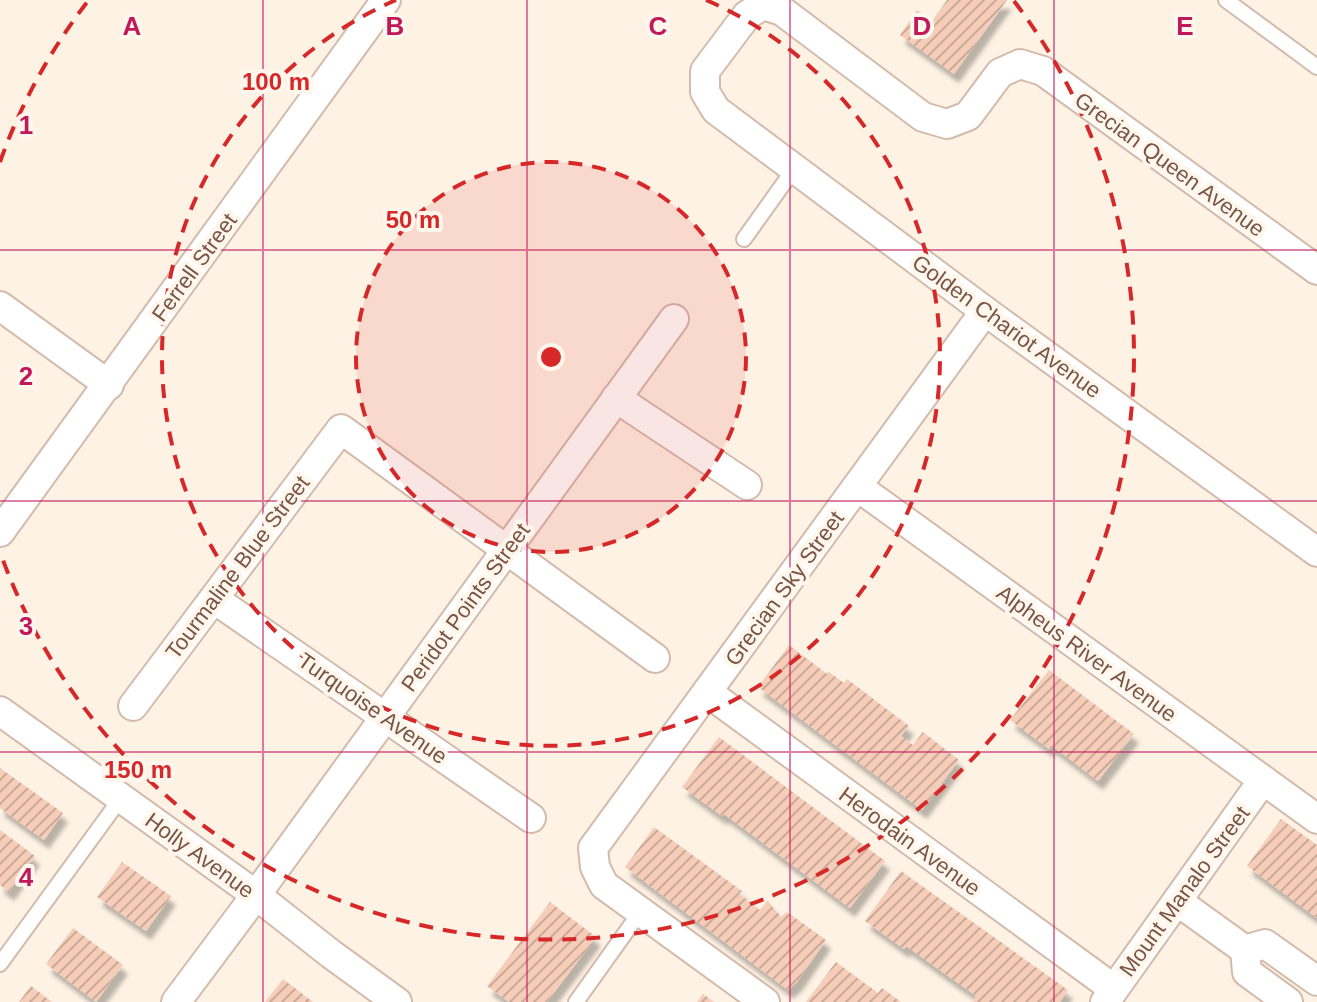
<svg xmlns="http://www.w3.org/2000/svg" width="1317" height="1002" font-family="Helvetica,sans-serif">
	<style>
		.building { fill: url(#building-hatch); filter: url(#shadow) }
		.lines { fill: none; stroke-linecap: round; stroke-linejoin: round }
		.service-casing { stroke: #d3bbac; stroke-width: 18 }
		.minor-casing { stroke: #d3bbac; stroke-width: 32 }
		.service { stroke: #fff; stroke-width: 14 }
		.minor { stroke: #fff; stroke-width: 28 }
		.grid { fill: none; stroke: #c2185b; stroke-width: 2; stroke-opacity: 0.55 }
		.ring { fill: none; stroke: #d62828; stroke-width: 4; stroke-dasharray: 14 10 }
		.labels { text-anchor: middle; stroke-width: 8; stroke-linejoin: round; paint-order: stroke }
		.street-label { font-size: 22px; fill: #795547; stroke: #fff6ec }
		.grid-label { font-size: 26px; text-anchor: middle; font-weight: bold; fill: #c2185b; stroke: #fff6ec; stroke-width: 8; stroke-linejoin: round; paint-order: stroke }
		.centre { fill: #d62828; stroke: #fff6ec; stroke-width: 4 }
		.ring-label { font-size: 24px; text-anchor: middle; font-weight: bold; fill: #d62828; stroke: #fff6ec; stroke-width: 8; stroke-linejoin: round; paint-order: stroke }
	</style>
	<defs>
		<pattern id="building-hatch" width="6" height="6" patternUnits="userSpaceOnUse" patternTransform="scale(2)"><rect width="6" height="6" fill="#f6cdb9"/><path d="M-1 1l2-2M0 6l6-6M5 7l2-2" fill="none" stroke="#cca998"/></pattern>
		<filter id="shadow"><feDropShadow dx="5" dy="9" stdDeviation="2" flood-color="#0004"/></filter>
	</defs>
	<rect width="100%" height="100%" fill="#fef2e4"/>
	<g class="building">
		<path d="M947,0H1007L954,74L900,35L917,10L932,21Z"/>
		<path d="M789,645L827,674L829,672L844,683L847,679L909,726L901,736L913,745L923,732L959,760L922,810L758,687Z"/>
		<path d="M1049,670L1134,734L1098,781L1051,745L1049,749L1010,720Z"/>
		<path d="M719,737L885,861L850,908L724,814L722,816L682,787Z"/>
		<path d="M0,768L63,813L44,840L0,808Z"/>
		<path d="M1281,819L1317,845V918L1247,866Z"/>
		<path d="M654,827L742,891L739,894L760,910L768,901L781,917L787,912L826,940L797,982L788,990L625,867Z"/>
		<path d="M0,830L35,856L9,892L0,885Z"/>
		<path d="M122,862L171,896L146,931L97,897Z"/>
		<path d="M901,871L1068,990L1060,1002H975L973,1001L976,996L906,946L904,949L865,921Z"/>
		<path d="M550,902L596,937L547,1002H509L487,986Z"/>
		<path d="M73,928L123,965L96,1002L46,964Z"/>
		<path d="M836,962L878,993L882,988L901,1002H806Z"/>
		<path d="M283,979L313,1002H265Z"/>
		<path d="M31,986L52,1002H19Z"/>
		<path d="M703,994L714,1002H697Z"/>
	</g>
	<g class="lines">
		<g class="service-casing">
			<g id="service">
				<path d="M1226,0L1317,67"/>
				<path d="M744,239L794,169"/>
				<path d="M0,964L121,798"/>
				<path d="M576,1002L641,911"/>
			</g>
		</g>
		<g class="minor-casing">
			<g id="minor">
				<path d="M1317,270L1043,71L1020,64L1000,73L968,116L947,124L923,117L782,11L763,5L747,15L705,71V92L716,110L985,311L1317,552"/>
				<path d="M0,306L109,385"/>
				<path d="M616,398L747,485"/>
				<path d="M858,487L1317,819"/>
				<path d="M0,532L386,0"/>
				<path d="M214,599L531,818"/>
				<path d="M707,692L1114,989"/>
				<path d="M133,706L341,429L655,658"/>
				<path d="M0,711L256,895L331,954L397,1002"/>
				<path d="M1177,901L1245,950L1247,972L1288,1002"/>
				<path d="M1245,950L1265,944L1317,981"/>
				<path d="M176,1002L256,895L674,319"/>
				<path d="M765,1002L604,885L595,867L593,848L985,311"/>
				<path d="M1105,1002L1263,780"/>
			</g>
		</g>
		<use href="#service" class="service"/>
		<use href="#minor" class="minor"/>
	</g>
	<path class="grid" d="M263,0V1002M527,0V1002M790,0V1002M1054,0V1002M0,250H1317M0,501H1317M0,752H1317"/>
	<circle cx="551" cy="357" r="195" fill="#d62828" fill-opacity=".12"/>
	<g class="ring">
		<circle cx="551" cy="357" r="195"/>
		<path d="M706 0A389 389 0 1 1 396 0"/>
		<path d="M0 162A584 584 0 0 1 88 1M1014 1A584 584 0 1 1 0 552"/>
	</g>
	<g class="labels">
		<g class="street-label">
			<text transform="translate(1170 164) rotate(36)" y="8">Grecian Queen Avenue</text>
			<text transform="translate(194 267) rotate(-54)" y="8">Ferrell Street</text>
			<text transform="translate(1007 326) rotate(36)" y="8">Golden Chariot Avenue</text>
			<text transform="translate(237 567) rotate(-53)" y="8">Tourmaline Blue Street</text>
			<text transform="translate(784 588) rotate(-54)" y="8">Grecian Sky Street</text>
			<text transform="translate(465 607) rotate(-54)" y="8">Peridot Points Street</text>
			<text transform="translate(1087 653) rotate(36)" y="8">Alpheus River Avenue</text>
			<text transform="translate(373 708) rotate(35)" y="8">Turquoise Avenue</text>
			<text transform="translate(910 841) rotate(36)" y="8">Herodain Avenue</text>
			<text transform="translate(200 855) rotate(36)" y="8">Holly Avenue</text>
			<text transform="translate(1184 891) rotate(-54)" y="8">Mount Manalo Street</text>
		</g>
	</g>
	<g class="grid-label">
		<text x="132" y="35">A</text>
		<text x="395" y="35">B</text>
		<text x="658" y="35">C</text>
		<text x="922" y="35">D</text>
		<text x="1185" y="35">E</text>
		<text x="26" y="134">1</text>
		<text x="26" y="385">2</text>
		<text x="26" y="635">3</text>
		<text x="26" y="886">4</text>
	</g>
	<circle cx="551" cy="357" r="12" class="centre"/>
	<g class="ring-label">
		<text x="276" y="90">100 m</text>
		<text x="413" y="228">50 m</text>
		<text x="138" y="778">150 m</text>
	</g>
</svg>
